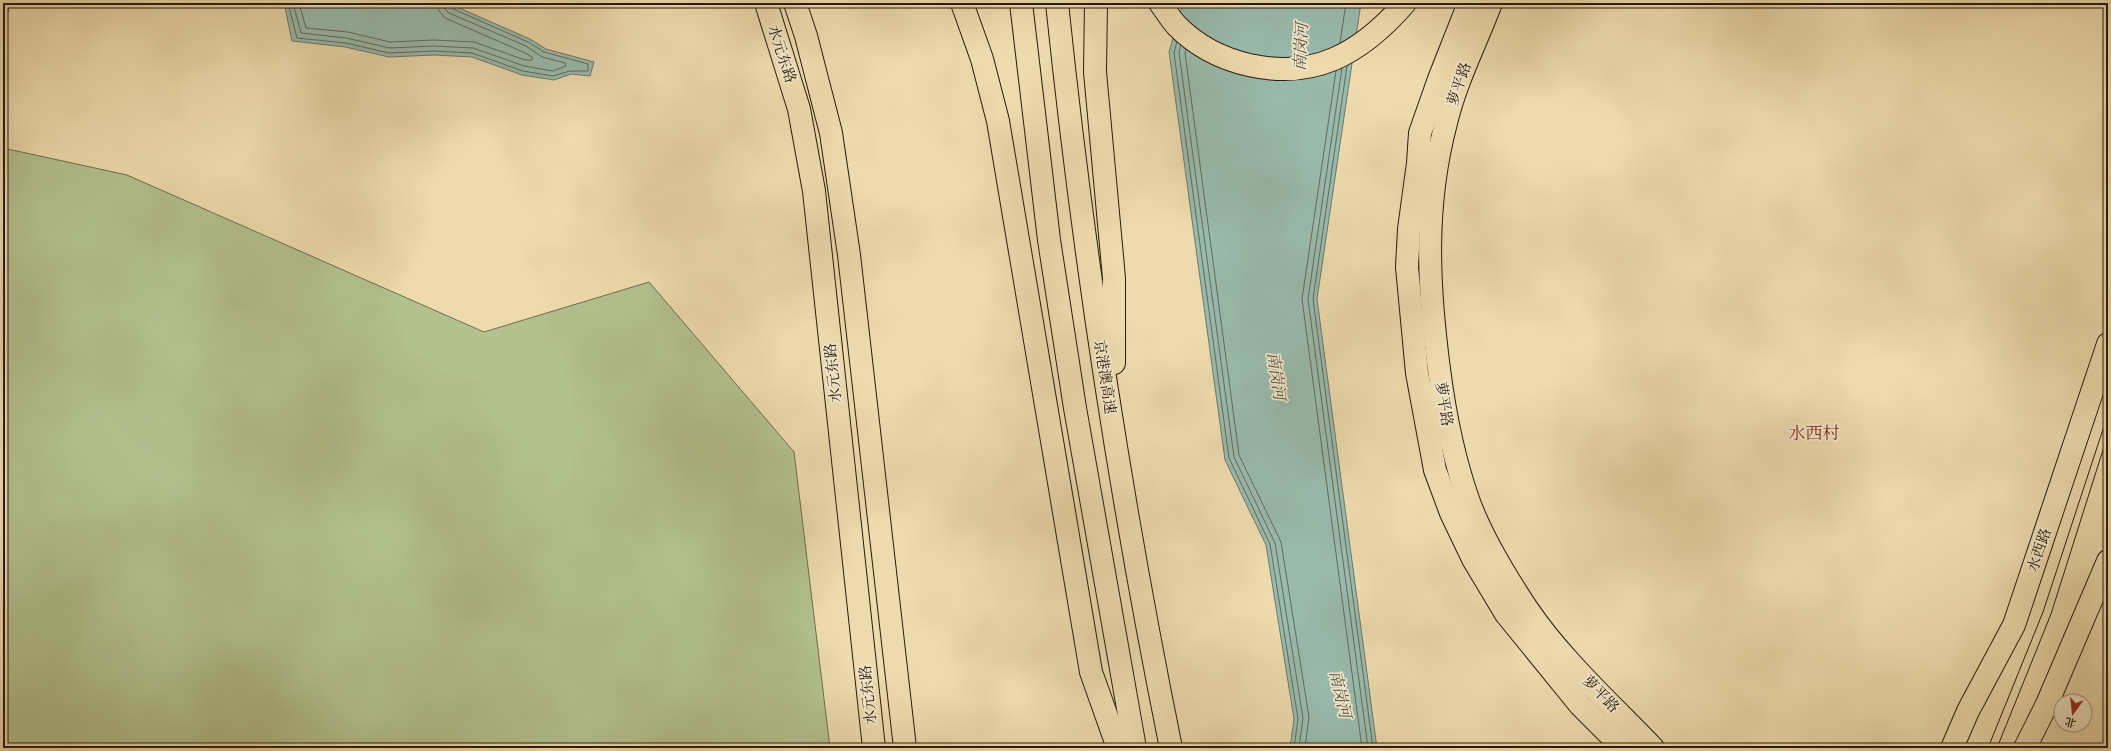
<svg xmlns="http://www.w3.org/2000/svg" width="2111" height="751" font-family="'Sorts Mill Goudy','Noto Serif SC',serif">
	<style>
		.green { fill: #b2c18e; stroke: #6c6e4e }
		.water { fill: #99baac; stroke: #6b7a6d }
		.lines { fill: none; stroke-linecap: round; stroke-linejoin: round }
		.shore { stroke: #606a5d; stroke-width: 1 }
		.major-casing { stroke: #271a0e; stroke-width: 24 }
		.highway-casing { stroke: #271a0e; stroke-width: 24 }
		.major { stroke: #eddaad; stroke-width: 22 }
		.highway { stroke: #eddaad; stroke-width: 22 }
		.tram { stroke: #271a0e; stroke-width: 1 }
		.labels { text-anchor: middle; stroke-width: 3.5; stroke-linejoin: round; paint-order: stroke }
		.street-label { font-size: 15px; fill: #271a0e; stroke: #f3e7ca }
		.water-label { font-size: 16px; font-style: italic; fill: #4f5245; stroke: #f3e7ca }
		.quarter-label { font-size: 17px; fill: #7a1f14; stroke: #f3e7ca }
	</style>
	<rect width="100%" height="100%" fill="#eddaad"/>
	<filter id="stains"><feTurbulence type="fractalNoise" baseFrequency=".005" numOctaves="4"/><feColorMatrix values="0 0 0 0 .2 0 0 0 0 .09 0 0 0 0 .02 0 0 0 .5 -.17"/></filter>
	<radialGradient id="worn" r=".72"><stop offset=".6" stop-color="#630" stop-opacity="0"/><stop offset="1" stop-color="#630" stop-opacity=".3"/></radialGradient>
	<g class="green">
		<path d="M3,3H7L9,11L3,18Z"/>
		<path d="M3,148L127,175L484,332L649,282L794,452L830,748H3Z"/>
	</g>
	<g class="water">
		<path d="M284,3H448L530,39L546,49L594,62L590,76L571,74L554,80L522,75L472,57L434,55L389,57L345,47L292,41Z"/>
		<path d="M1183,3H1361L1317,299L1377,748H1290L1294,719L1266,545L1225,460L1169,52Z"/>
	</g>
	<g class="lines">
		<g class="shore">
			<path d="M288,3L297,38L346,43L389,53L434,51L472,53L523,71L553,76L570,71H588V64L544,52L528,42L451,8L448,3"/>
			<path d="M293,3L301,33L346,38L390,48L434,46L473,48L524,66L553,71L566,66L565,63L542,57L526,46L449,13L445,9L443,3"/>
			<path d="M299,3L306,28L348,32L390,42L434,40L474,42L525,60H532V57L523,52L445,18L439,11L437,3"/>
			<path d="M1177,41L1174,53L1229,458L1270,544L1298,719L1294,748"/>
			<path d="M1340,43L1346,3"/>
			<path d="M1181,45L1179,53L1234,457L1275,543L1303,718L1299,748"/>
			<path d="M1186,49L1185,53L1239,455L1281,542L1309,717L1305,748"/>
			<path d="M1347,66L1313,299L1373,748"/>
			<path d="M1342,68L1308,299L1368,748"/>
			<path d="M1336,71L1302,299L1362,748"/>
		</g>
		<g class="major-casing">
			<g id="major">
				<path d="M766,3L799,109L814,191L874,748"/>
				<path d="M795,3L806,36L831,133L849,255L905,748"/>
				<path d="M1469,3L1439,79L1420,133L1418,163L1409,229L1407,267L1417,373L1435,470L1451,513L1473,559L1506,614L1580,705L1623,748"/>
				<path d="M1491,3C1476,43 1456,81 1446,123C1424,206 1428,285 1439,369C1445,416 1453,457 1469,502C1483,540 1506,577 1528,610C1562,660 1612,705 1653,748"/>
				<path d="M1952,748L1968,711L2014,625L2108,344"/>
				<path d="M2025,748L2047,704L2108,561"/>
			</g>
		</g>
		<g class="highway-casing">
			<g id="highway">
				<path d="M962,3L982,59L998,121L1091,672L1118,748"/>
				<path d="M1021,3L1049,240L1075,408L1135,748"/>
				<path d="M1057,3C1083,253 1121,502 1171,748"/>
				<path d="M1096,3L1095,72L1114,278V363"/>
				<path d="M1160,3C1165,10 1170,18 1176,25C1215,65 1282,81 1334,59C1362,47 1385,26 1405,3"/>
			</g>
		</g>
		<use href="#major" class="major"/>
		<use href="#highway" class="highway"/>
		<g class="tram">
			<path d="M1988,748L2043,612L2108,414"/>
			<path d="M1997,748L2051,614L2108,434"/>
		</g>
	</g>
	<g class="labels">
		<g class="street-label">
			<text transform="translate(782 54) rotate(72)" y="5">水元东路</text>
			<text transform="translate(1459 84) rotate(-71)" y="5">萝平路</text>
			<text transform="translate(833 373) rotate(-96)" y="5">水元东路</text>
			<text transform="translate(1105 377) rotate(81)" y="5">京港澳高速</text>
			<text transform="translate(1444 404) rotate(81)" y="5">萝平路</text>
			<text transform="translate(2039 550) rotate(-71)" y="5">水西路</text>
			<text transform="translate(1601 694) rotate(46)" y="5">萝平路</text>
			<text transform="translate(868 695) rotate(-96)" y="5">水元东路</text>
		</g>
		<g class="water-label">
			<text transform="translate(1300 47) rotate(-87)" y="6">南岗河</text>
			<text transform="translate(1277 376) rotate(82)" y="6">南岗河</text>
			<text transform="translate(1341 694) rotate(77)" y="6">南岗河</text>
		</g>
		<g class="quarter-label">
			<text x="1814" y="439">水西村</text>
		</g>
	</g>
	<rect width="2111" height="751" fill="none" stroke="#eddaad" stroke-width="16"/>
	<rect x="4" y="4" width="2103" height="743" fill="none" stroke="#271a0e" stroke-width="2"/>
	<rect x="8" y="8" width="2095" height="735" fill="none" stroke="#271a0e"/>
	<g transform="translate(2073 713) rotate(195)"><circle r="19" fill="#f3e7ca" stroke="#a1957f"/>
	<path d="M0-3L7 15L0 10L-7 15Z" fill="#8f2418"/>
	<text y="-6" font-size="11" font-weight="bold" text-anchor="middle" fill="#271a0e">北</text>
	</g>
	<rect width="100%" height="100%" filter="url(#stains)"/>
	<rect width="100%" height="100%" fill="url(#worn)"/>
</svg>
